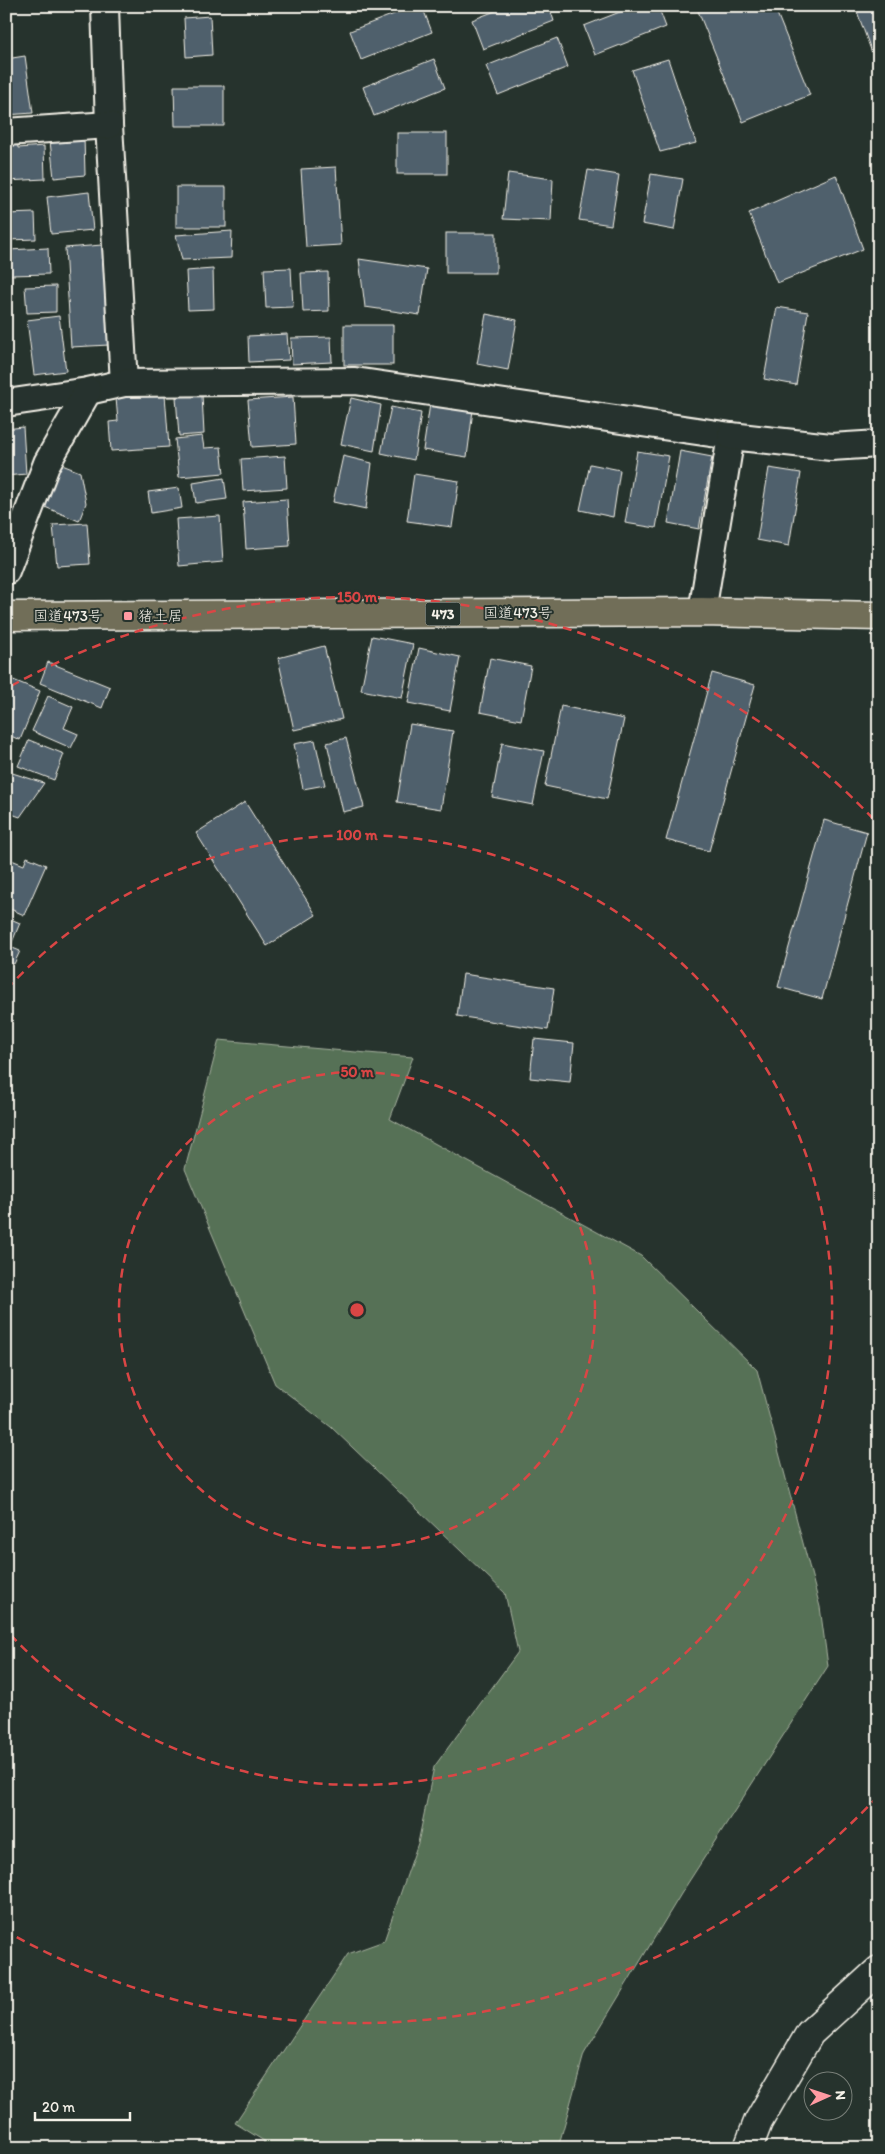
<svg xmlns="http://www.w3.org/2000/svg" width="885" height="2154" font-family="Itim,'Klee One',sans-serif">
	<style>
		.green { fill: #577156; stroke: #a6b19f }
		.building { fill: #4f606c; stroke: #f4f1e8 }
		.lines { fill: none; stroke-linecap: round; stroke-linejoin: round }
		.minor-casing { stroke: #f4f1e8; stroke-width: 30 }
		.tertiary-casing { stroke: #f4f1e8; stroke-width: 31 }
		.trunk-casing { stroke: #f4f1e8; stroke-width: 31 }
		.minor { stroke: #26332d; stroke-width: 26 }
		.tertiary { stroke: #26332d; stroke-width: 28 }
		.trunk { stroke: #716e59; stroke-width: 28 }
		.ring { fill: none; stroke: #da4645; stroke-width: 2.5; stroke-dasharray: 9 6 }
		.poi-dot { fill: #ff9aa2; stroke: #26332d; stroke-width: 2 }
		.labels { text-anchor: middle; stroke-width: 4; stroke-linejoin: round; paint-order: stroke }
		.shield { fill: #26332d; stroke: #b6b8b0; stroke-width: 1 }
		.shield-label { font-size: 14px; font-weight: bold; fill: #f4f1e8 }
		.street-label { font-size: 15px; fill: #f4f1e8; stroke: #26332d }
		.poi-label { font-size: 15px; fill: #f4f1e8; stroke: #26332d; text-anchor: start }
		.centre { fill: #da4645; stroke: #26332d; stroke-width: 2.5 }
		.ring-label { font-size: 15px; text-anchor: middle; font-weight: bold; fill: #da4645; stroke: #26332d; stroke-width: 4; stroke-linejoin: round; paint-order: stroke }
	</style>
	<rect width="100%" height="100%" fill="#26332d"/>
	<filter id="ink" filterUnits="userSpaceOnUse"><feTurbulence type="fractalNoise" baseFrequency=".02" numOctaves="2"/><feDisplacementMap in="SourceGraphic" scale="10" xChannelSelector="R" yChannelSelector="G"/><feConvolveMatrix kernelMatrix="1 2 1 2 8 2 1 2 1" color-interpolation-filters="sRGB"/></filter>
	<g filter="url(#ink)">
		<path class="green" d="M219,1040L413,1057L390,1119L641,1256L757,1370L820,1607L828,1666L684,1889L584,2054L558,2148H263L264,2141L235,2123L348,1954L384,1941L418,1843L434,1767L518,1652L505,1593L331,1427L275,1384L185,1169Z"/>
		<g class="building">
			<path d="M415,6H422L432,32L361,60L350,31Z"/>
			<path d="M508,6H549L554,21L483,49L472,20Z"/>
			<path d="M635,6H658L666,27L595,55L584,26Z"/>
			<path d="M696,6H774L810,95L743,122Z"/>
			<path d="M855,6H879V72Z"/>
			<path d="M210,16L212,55L186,57L184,18Z"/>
			<path d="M557,38L568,67L498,95L486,66Z"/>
			<path d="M25,56L33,113L6,115V59Z"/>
			<path d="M434,59L445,88L374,116L363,87Z"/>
			<path d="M668,59L696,143L660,152L632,70Z"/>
			<path d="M174,86H224V126H175Z"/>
			<rect x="397" y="133" width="50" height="41"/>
			<path d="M84,137L85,175L54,178L50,141Z"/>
			<path d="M17,139L18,148L44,146L45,179L6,181V140Z"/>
			<path d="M336,167L341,245L306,247L301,169Z"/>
			<path d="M588,170L619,175L611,225L579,220Z"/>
			<path d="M508,173L553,179L551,221L503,219Z"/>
			<path d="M651,174L683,179L674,230L642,224Z"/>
			<path d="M836,175L863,249L777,283L749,213Z"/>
			<rect x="176" y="187" width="50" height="40"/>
			<path d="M89,192L93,230L51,234L47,197Z"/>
			<path d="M35,213L36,239L7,240L6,214Z"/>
			<path d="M232,231L231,258L182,260L176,235Z"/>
			<rect x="446" y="233" width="50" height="40"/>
			<path d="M102,245L109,345L71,347L65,248Z"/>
			<path d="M48,248L49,274L10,275L8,250Z"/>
			<path d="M359,259L427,269L420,315L365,307Z"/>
			<path d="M291,268L293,307L266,308L264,269Z"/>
			<path d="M213,269L214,309L188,310L186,271Z"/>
			<path d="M328,272L329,311L303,312L301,273Z"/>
			<path d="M56,286V312L27,313L25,287Z"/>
			<path d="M777,307L808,312L796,385L764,379Z"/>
			<path d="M486,314L517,320L508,370L477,364Z"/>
			<path d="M59,316L66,371L34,375L27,320Z"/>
			<rect x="344" y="325" width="49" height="40"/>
			<path d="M287,334L289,360L249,362L248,336Z"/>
			<path d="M331,337L332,362L292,364L291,338Z"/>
			<path d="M165,395L169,447L111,451L109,422L118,421L116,398Z"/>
			<path d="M202,395L204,434L179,436L176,397Z"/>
			<path d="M293,397L296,444L252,447L248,400Z"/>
			<path d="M351,398L381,405L374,451L341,444Z"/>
			<path d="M430,404L473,410L467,457L423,450Z"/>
			<path d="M391,407L421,413L414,460L381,453Z"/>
			<path d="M23,427L26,474L6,476V429Z"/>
			<path d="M202,436L204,448L221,447L224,473L179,477L175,439Z"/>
			<path d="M637,451L669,456L656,528L625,523Z"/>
			<path d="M680,451L712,457L699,529L668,523Z"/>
			<path d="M285,456L287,488L243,491L241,459Z"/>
			<path d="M343,456L372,463L366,509L333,502Z"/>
			<path d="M57,463L80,472L86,503L79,521L40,505Z"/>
			<path d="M590,464L620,470L613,517L580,510Z"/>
			<path d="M769,468L801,473L789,546L757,540Z"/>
			<path d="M414,474L459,481L452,527L407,521Z"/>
			<path d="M224,478L227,499L196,503L193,483Z"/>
			<path d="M179,488L182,508L151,513L148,492Z"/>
			<path d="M287,499L290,546L246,549L243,502Z"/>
			<path d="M220,516L223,562L179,566L176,519Z"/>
			<path d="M87,523L90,564L57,566L53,525Z"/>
			<path d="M372,636L413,644L402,698L361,690Z"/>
			<path d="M324,646L342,719L294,730L278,658Z"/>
			<path d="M419,648L460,657L450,711L408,703Z"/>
			<path d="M490,658L531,666L521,720L480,712Z"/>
			<path d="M48,662L110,687L102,708L40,683Z"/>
			<path d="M712,673L755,685L709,851L666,840Z"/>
			<path d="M6,677L40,691L20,740L6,734Z"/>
			<path d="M48,696L73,707L64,728L78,734L71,748L32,731Z"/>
			<path d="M561,706L624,719L607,799L545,786Z"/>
			<path d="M410,724L453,731L441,809L397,802Z"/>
			<path d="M346,738L364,807L343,812L327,743Z"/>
			<path d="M29,740L64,754L54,780L18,766Z"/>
			<path d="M315,740L325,785L303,789L294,744Z"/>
			<path d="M502,743L544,751L533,805L492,797Z"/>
			<path d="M6,771L44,783L20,817L6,812Z"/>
			<path d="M245,802L316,915L267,946L196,833Z"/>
			<path d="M824,820L867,832L822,999L778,987Z"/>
			<path d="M27,857L46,865L24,915L6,907V866L9,859L24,865Z"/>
			<path d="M6,917L20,923L10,947L20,951L14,964L6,961Z"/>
			<path d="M463,974L554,988L548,1030L457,1016Z"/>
			<path d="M534,1039L574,1043L570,1082L530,1078Z"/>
		</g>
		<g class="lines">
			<g class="minor-casing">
				<g id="minor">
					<path d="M105,6L109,125L124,383"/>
					<path d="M6,132L109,125"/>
					<path d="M6,403L88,391L124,383L355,381L731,436L702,612"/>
					<path d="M731,436L831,447L879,444"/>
					<path d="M6,571L47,463L88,391"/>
				</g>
			</g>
			<g class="tertiary-casing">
				<path id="tertiary" d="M748,2148L758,2122L810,2033L879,1970"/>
			</g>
			<g class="trunk-casing">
				<path id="trunk" d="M6,616L702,612L879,616"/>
			</g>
			<use href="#minor" class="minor"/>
			<use href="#tertiary" class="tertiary"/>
			<use href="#trunk" class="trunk"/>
		</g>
	</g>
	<g class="ring">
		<circle cx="357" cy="1310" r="238"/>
		<path d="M7 989A475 475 0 1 1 7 1631"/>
		<path d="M878 1796A713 713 0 0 1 11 1934M11 686A713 713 0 0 1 878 824"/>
	</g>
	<rect class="poi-dot" x="123" y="611" width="10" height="10" rx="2.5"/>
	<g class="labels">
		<rect class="shield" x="425.5" y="602.5" width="35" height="23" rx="4"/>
		<g class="shield-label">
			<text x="443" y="619">473</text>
		</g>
		<g class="street-label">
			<text x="518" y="618">国道473号</text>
			<text x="68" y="621">国道473号</text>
		</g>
		<g class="poi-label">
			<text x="138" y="621">猪土居</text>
		</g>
	</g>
	<circle cx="357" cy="1310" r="8" class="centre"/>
	<g class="ring-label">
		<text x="357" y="602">150 m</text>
		<text x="357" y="840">100 m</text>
		<text x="357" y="1077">50 m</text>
	</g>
	<rect width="885" height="2154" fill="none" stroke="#26332d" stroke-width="25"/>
	<rect x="12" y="12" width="860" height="2129" fill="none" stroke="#f4f1e8" stroke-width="2" filter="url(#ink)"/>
	<g transform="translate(828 2096) rotate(87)"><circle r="24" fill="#26332d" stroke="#787f78"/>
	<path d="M0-4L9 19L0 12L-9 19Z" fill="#ff9aa2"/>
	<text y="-8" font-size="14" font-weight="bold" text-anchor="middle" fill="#f4f1e8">N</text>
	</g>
	<path d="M35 2112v8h95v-8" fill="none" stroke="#f4f1e8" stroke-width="2.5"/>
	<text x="42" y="2112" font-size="15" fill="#f4f1e8" stroke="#26332d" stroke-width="4" paint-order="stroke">20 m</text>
</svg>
